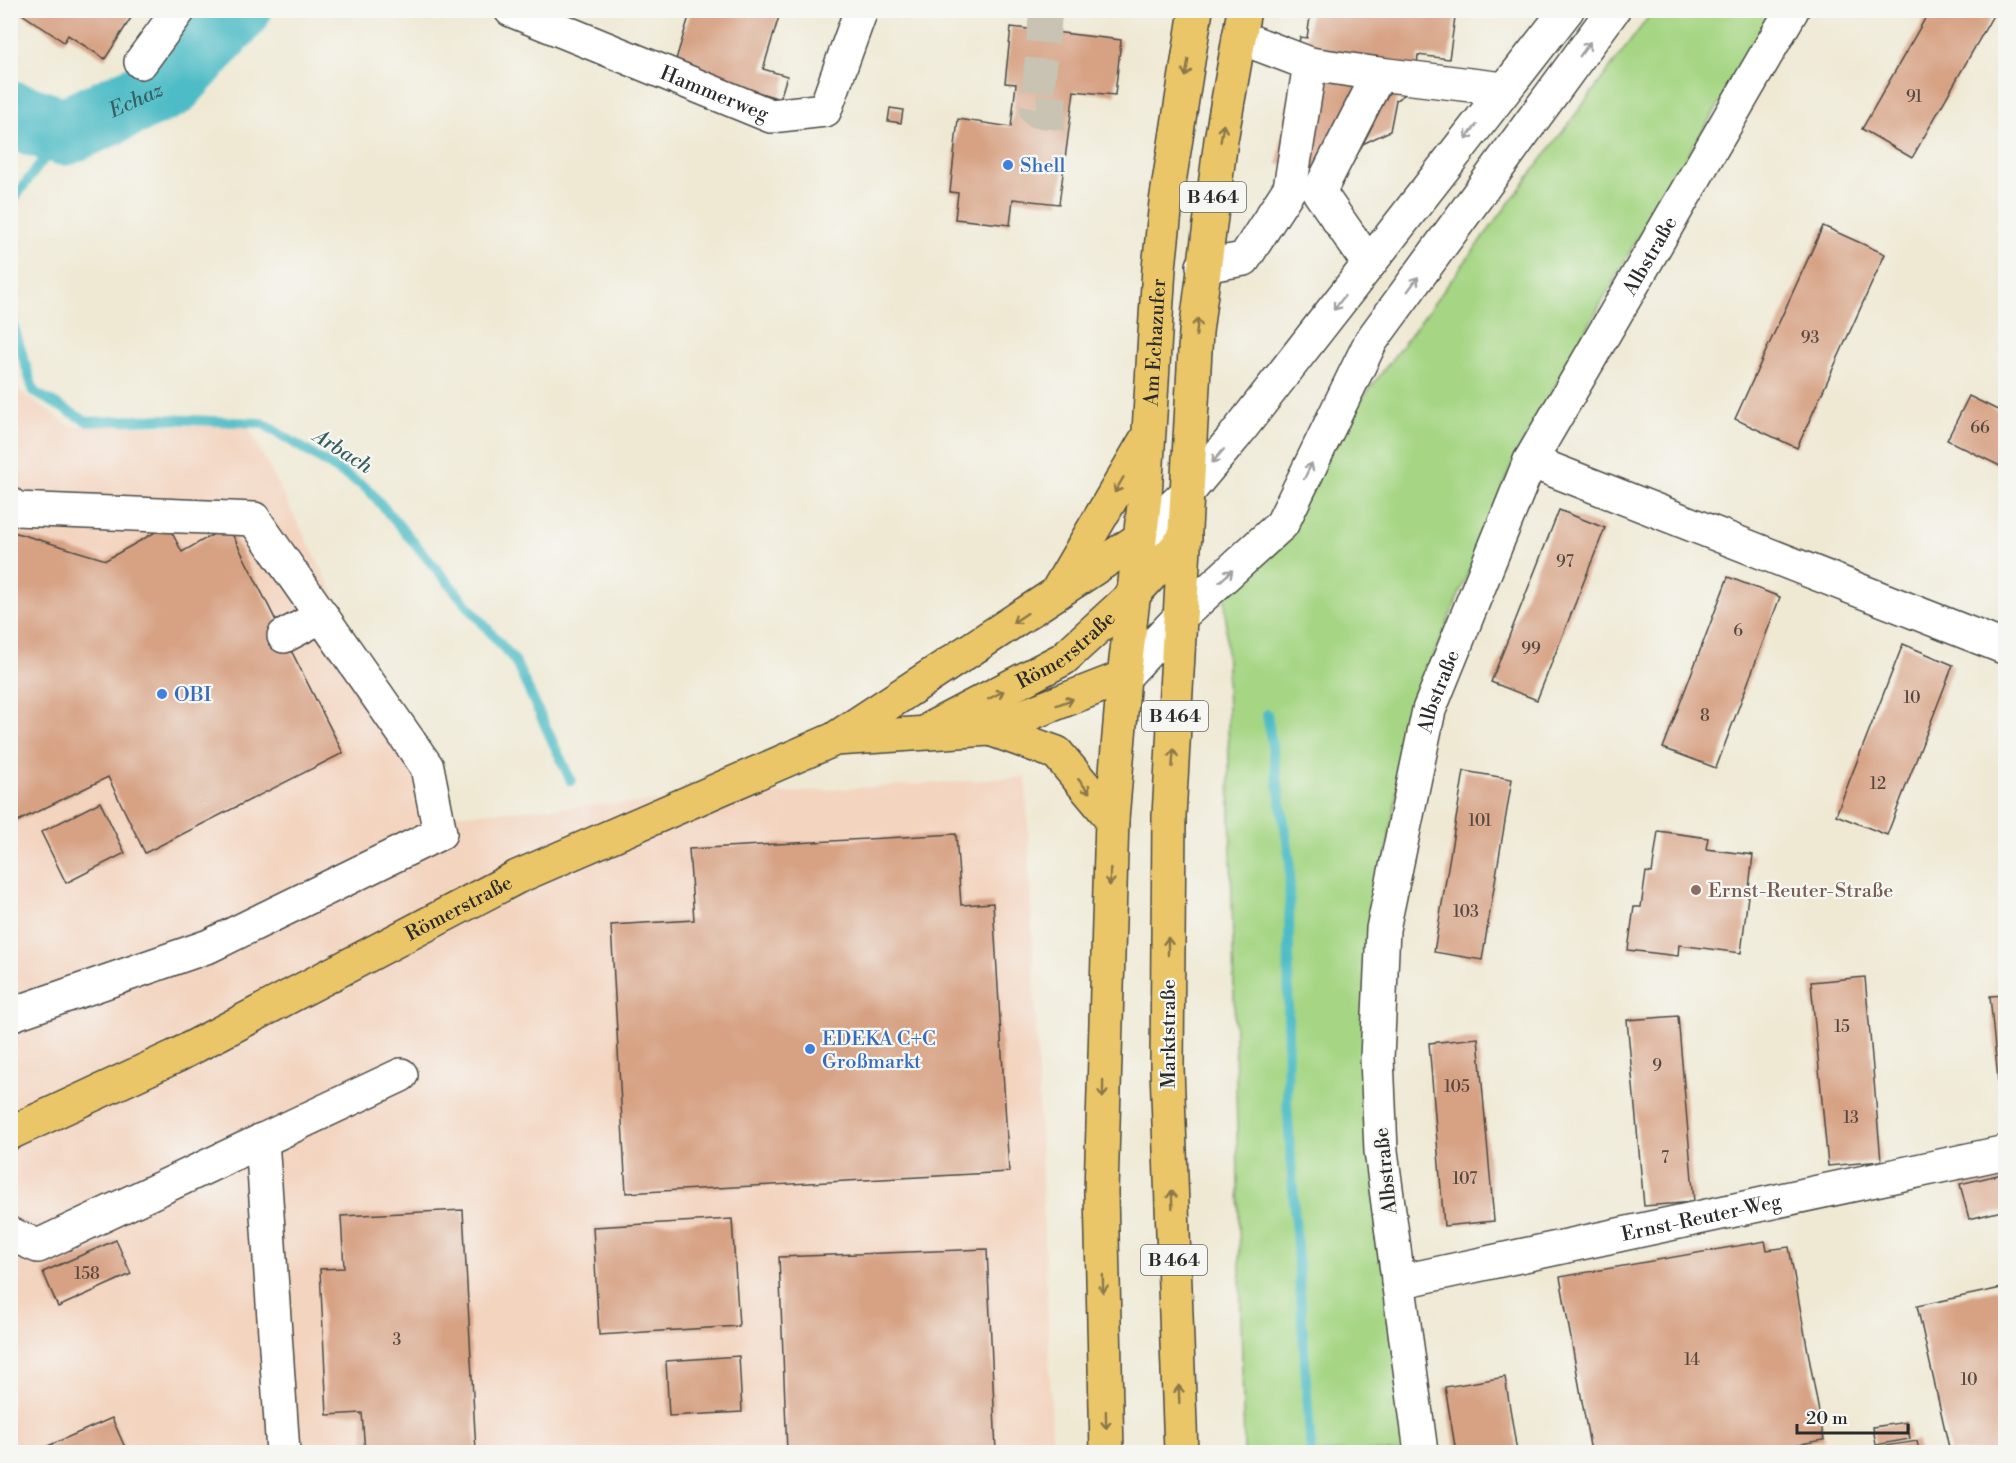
<svg xmlns="http://www.w3.org/2000/svg" width="2016" height="1463" font-family="'Libre Bodoni',serif">
	<style>
		.built { fill: #f3d4bf }
		.green { fill: #a6d684; stroke: #688058; stroke-width: 1.5 }
		.lines { fill: none; stroke-linecap: round; stroke-linejoin: round }
		.stream { stroke: #4ebcc6; stroke-width: 10 }
		.river { stroke: #4ebcc6; stroke-width: 68 }
		.building { fill: #d7a284 }
		.minor-tunnel { stroke: #c8c3b2; stroke-width: 33; stroke-dasharray: 33 16; stroke-linecap: butt }
		.minor-casing { stroke: #484844; stroke-width: 36 }
		.major-casing { stroke: #484844; stroke-width: 36 }
		.minor { stroke: #fff; stroke-width: 33 }
		.major { stroke: #eac669; stroke-width: 33 }
		.oneway { stroke: #a0a0a0 }
		.oneway2 { stroke: #8a784a }
		.shop-dot { fill: #3f7fe0; stroke: #f6f6f2; stroke-width: 2 }
		.education-dot { fill: #8d6e63; stroke: #f6f6f2; stroke-width: 2 }
		.labels { text-anchor: middle; stroke-width: 4.5; stroke-linejoin: round; paint-order: stroke }
		.number-label { font-size: 16px; fill: #564941 }
		.shield { fill: #f6f6f2; stroke: #686867; stroke-width: 1.5 }
		.shield-label { font-size: 18px; font-weight: bold; fill: #2b2b2b }
		.street-label { font-size: 20px; fill: #2b2b2b; stroke: #f6f6f2 }
		.shop-label { font-size: 20px; fill: #366cbe; stroke: #f6f6f2; text-anchor: start }
		.education-label { font-size: 20px; fill: #785e54; stroke: #f6f6f2; text-anchor: start }
		.water-label { font-size: 21px; font-style: italic; fill: #375e61; stroke: #f6f6f2 }
	</style>
	<rect width="100%" height="100%" fill="#f6f6f2"/>
	<filter id="ink" filterUnits="userSpaceOnUse"><feTurbulence type="fractalNoise" baseFrequency=".0167" numOctaves="2"/><feDisplacementMap in="SourceGraphic" scale="12" xChannelSelector="R" yChannelSelector="G"/><feConvolveMatrix kernelMatrix="1 2 1 2 8 2 1 2 1" color-interpolation-filters="sRGB"/></filter>
	<filter id="wash" filterUnits="userSpaceOnUse"><feTurbulence type="fractalNoise" baseFrequency=".008" numOctaves="4" result="noise"/><feDisplacementMap in="SourceGraphic" scale="24" xChannelSelector="R" yChannelSelector="G"/><feGaussianBlur stdDeviation="1.35" result="paint"/><feColorMatrix in="noise" values="0 0 0 0 0 0 0 0 0 0 0 0 0 0 0 0 0 1.4 0 .05"/><feComposite in="paint" operator="in"/></filter>
	<g filter="url(#wash)">
		<rect width="100%" height="100%" fill="#efe9d4"/>
		<path class="built" d="M10,384L70,426H248L448,815L1026,777L1053,1452H11Z"/>
		<path class="green" d="M1653,11H1776L1645,225L1516,455L1411,712L1373,932L1422,1452H1244L1225,582Z"/>
		<g class="lines">
			<g class="stream">
				<path d="M10,204L64,132"/>
				<path d="M10,315L34,392L88,422L162,419L262,423L368,489L515,661L571,781"/>
				<path d="M1267,714L1290,860L1287,1102L1311,1452"/>
			</g>
			<path class="river" id="s1" d="M10,114L64,132L169,85L237,10"/>
		</g>
		<g id="blocks">
			<g class="building">
				<path d="M16,10H136L105,59L68,35L64,42Z"/>
				<path d="M691,10H781L763,69L787,76L780,99L674,66Z"/>
				<path d="M1311,10H1456L1449,59L1418,55L1415,88L1396,100L1390,131L1352,149L1346,176L1277,164L1300,37L1307,38Z"/>
				<path d="M1930,10H1996L1912,158L1862,129Z"/>
				<path d="M1011,27L1121,40L1115,95L1074,91L1059,204L1013,199L1010,225L955,219L958,193L950,192L958,119L1011,127L1016,84L1005,83Z"/>
				<path d="M890,108L903,110L901,123L888,121Z"/>
				<path d="M1823,226L1885,254L1797,448L1735,419Z"/>
				<path d="M1969,396L2006,414V469L1947,440Z"/>
				<path d="M1559,510L1605,528L1537,700L1491,682Z"/>
				<path d="M168,525L182,552L228,526L343,753L145,853L108,777L10,825V531L106,560Z"/>
				<path d="M1728,577L1780,597L1716,768L1663,748Z"/>
				<path d="M1903,644L1953,665L1887,835L1836,815Z"/>
				<path d="M1464,771L1512,779L1482,960L1434,952Z"/>
				<path d="M100,802L125,853L66,883L41,832Z"/>
				<path d="M1658,831L1708,838L1706,849L1753,855L1741,953L1679,945L1678,956L1628,950L1634,907H1641L1646,872L1652,873Z"/>
				<path d="M956,834L961,905L993,903L1009,1172L626,1193L611,925L694,920L689,849Z"/>
				<path d="M1865,977L1881,1161L1828,1166L1811,982Z"/>
				<path d="M2006,995V1091H1999L1990,996Z"/>
				<path d="M1678,1016L1694,1202L1644,1206L1627,1020Z"/>
				<path d="M1478,1038L1494,1221L1444,1226L1429,1043Z"/>
				<path d="M2006,1173V1210L1969,1219L1960,1184Z"/>
				<path d="M463,1210L476,1452H365L362,1413L327,1415L320,1269L344,1268L341,1216Z"/>
				<path d="M732,1219L739,1326L599,1335L593,1227Z"/>
				<path d="M116,1240L131,1274L58,1307L43,1272Z"/>
				<path d="M1765,1241L1767,1250L1789,1247L1824,1440L1794,1445L1796,1452H1591L1560,1277Z"/>
				<path d="M987,1249L996,1452H787L779,1257Z"/>
				<path d="M2006,1287V1452H1950L1917,1306Z"/>
				<path d="M739,1356L742,1412L669,1416L666,1361Z"/>
				<path d="M1505,1377L1517,1452H1456L1445,1387Z"/>
				<path d="M112,1418L127,1452H34Z"/>
				<path d="M1907,1422L1910,1439L1876,1445L1873,1427Z"/>
				<path d="M1917,1441L1919,1452H1886L1885,1446Z"/>
			</g>
		</g>
	</g>
	<g filter="url(#ink)">
		<use href="#blocks" fill-opacity="0" stroke="#484844" stroke-width="1.5"/>
		<g class="lines">
			<path class="minor-tunnel" d="M1046,10L1036,111L1077,115"/>
			<g class="minor-casing">
				<g id="minor">
					<path id="s2" d="M511,10L771,116L825,110L861,10"/>
					<path d="M141,62L179,10"/>
					<path d="M1310,64L1379,74"/>
					<path d="M1369,264L1319,192L1379,74L1504,89"/>
					<path d="M1203,266L1244,259L1290,188L1310,64L1239,37"/>
					<path d="M1530,461L2006,648"/>
					<path d="M10,504L16,509L254,519L427,767L440,833L209,946L10,1015"/>
					<path d="M1139,539L1188,492L1234,437L1567,10"/>
					<path d="M284,636L322,616"/>
					<path d="M1124,677L1182,615L1282,524L1371,341L1613,10"/>
					<path d="M262,1140L283,1452"/>
					<path d="M10,1234L38,1246L401,1075"/>
					<path id="s3" d="M1398,1282L2006,1152"/>
					<path id="s4" d="M1421,1452L1381,1151L1377,1058L1383,929L1429,710L1530,461L1792,10"/>
				</g>
			</g>
			<g class="major-casing">
				<g id="major">
					<path d="M1059,588L1145,441"/>
					<path id="s5" d="M933,727L1063,659L1133,595L1185,538"/>
					<path d="M990,729L1057,753L1112,819"/>
					<path d="M839,736L1139,539"/>
					<path id="s6" d="M10,1133L176,1056L517,877L835,739L990,729L1124,677"/>
					<path id="s7" d="M1107,1452L1101,1192L1112,819L1124,677L1145,496L1159,268L1166,202L1196,10"/>
					<path d="M1181,1452L1167,1068L1169,816L1196,332L1221,140L1244,10"/>
				</g>
			</g>
			<use href="#minor" class="minor"/>
			<use href="#major" class="major"/>
		</g>
		<defs><path id="oneway-shaft" d="M-6 0H5M1.5-3L5.5 0L1.5 3" fill="none" stroke-width="1.6" stroke-linecap="round" stroke-linejoin="round" transform="scale(1.5)"/></defs>
		<g class="oneway">
			<use href="#oneway-shaft" transform="translate(1585 49) rotate(-54)"/>
			<use href="#oneway-shaft" transform="translate(1471 132) rotate(128)"/>
			<use href="#oneway-shaft" transform="translate(1413 284) rotate(-54)"/>
			<use href="#oneway-shaft" transform="translate(1339 303) rotate(128)"/>
			<use href="#oneway-shaft" transform="translate(1218 456) rotate(131)"/>
			<use href="#oneway-shaft" transform="translate(1308 471) rotate(-64)"/>
			<use href="#oneway-shaft" transform="translate(1226 576) rotate(-42)"/>
		</g>
		<g class="oneway2">
			<use href="#oneway-shaft" transform="translate(1187 68) rotate(99)"/>
			<use href="#oneway-shaft" transform="translate(1222 133) rotate(-81)"/>
			<use href="#oneway-shaft" transform="translate(1197 327) rotate(-85)"/>
			<use href="#oneway-shaft" transform="translate(1119 485) rotate(120)"/>
			<use href="#oneway-shaft" transform="translate(1020 618) rotate(146)"/>
			<use href="#oneway-shaft" transform="translate(996 695) rotate(-28)"/>
			<use href="#oneway-shaft" transform="translate(1065 702) rotate(-21)"/>
			<use href="#oneway-shaft" transform="translate(1173 758) rotate(-86)"/>
			<use href="#oneway-shaft" transform="translate(1084 786) rotate(50)"/>
			<use href="#oneway-shaft" transform="translate(1110 877) rotate(92)"/>
			<use href="#oneway-shaft" transform="translate(1168 946) rotate(-90)"/>
			<use href="#oneway-shaft" transform="translate(1103 1089) rotate(91)"/>
			<use href="#oneway-shaft" transform="translate(1172 1199) rotate(-92)"/>
			<use href="#oneway-shaft" transform="translate(1103 1284) rotate(89)"/>
			<use href="#oneway-shaft" transform="translate(1179 1394) rotate(-92)"/>
			<use href="#oneway-shaft" transform="translate(1106 1420) rotate(89)"/>
		</g>
	</g>
	<g class="shop-dot">
		<circle cx="1008" cy="165" r="6"/>
		<circle cx="162" cy="694" r="6"/>
		<circle cx="810" cy="1049" r="6"/>
	</g>
	<circle class="education-dot" cx="1696" cy="890" r="6"/>
	<g class="labels">
		<g class="number-label">
			<text x="1914" y="102">91</text>
			<text x="1810" y="343">93</text>
			<text x="1980" y="433">66</text>
			<text x="1565" y="567">97</text>
			<text x="1738" y="636">6</text>
			<text x="1531" y="654">99</text>
			<text x="1912" y="703">10</text>
			<text x="1705" y="721">8</text>
			<text x="1878" y="789">12</text>
			<text x="1480" y="826">101</text>
			<text x="1466" y="917">103</text>
			<text x="1842" y="1032">15</text>
			<text x="1657" y="1071">9</text>
			<text x="1457" y="1092">105</text>
			<text x="1851" y="1123">13</text>
			<text x="1665" y="1163">7</text>
			<text x="1465" y="1184">107</text>
			<text x="87" y="1279">158</text>
			<text x="397" y="1345">3</text>
			<text x="1692" y="1365">14</text>
			<text x="1969" y="1385">10</text>
		</g>
		<g class="shield">
			<rect x="1180" y="182" width="66" height="30" rx="4.5"/>
			<rect x="1142" y="701" width="66" height="30" rx="4.5"/>
			<rect x="1141" y="1245" width="66" height="30" rx="4.5"/>
		</g>
		<g class="shield-label">
			<text x="1213" y="203">B 464</text>
			<text x="1175" y="722">B 464</text>
			<text x="1174" y="1266">B 464</text>
		</g>
		<g class="street-label">
			<text dy="7" stroke="none"><textPath href="#s2" startOffset="220">Hammerweg</textPath></text>
			<text dy="7" stroke="none"><textPath href="#s4" startOffset="1256">Albstraße</textPath></text>
			<text dy="7" stroke="none"><textPath href="#s7" startOffset="1112">Am Echazufer</textPath></text>
			<text dy="7" stroke="none"><textPath href="#s5" startOffset="154">Römerstraße</textPath></text>
			<text dy="7" stroke="none"><textPath href="#s4" startOffset="770">Albstraße</textPath></text>
			<text dy="7" stroke="none"><textPath href="#s6" startOffset="502">Römerstraße</textPath></text>
			<text transform="translate(1168 1034) rotate(-90)" y="7">Marktstraße</text>
			<text transform="translate(1385 1171) rotate(-96)" y="7">Albstraße</text>
			<text dy="7" stroke="none"><textPath href="#s3" startOffset="310">Ernst-Reuter-Weg</textPath></text>
		</g>
		<g class="shop-label">
			<text x="1020" y="172">Shell</text>
			<text x="174" y="701">OBI</text>
			<text x="822" y="1045">EDEKA C+C<tspan x="822" dy="23">Großmarkt</tspan></text>
		</g>
		<g class="education-label">
			<text x="1708" y="897">Ernst-Reuter-Straße</text>
		</g>
		<g class="water-label">
			<text dy="7" stroke="none"><textPath href="#s1" startOffset="136">Echaz</textPath></text>
			<text transform="translate(343 451) rotate(32)" y="7">Arbach</text>
		</g>
	</g>
	<rect width="2016" height="1463" fill="none" stroke="#f6f6f2" stroke-width="36"/>
	<path d="M1797 1424v9h111v-9" fill="none" stroke="#2b2b2b" stroke-width="3"/>
	<text x="1806" y="1424" font-size="18" fill="#2b2b2b" stroke="#f6f6f2" stroke-width="4.5" paint-order="stroke">20 m</text>
</svg>
